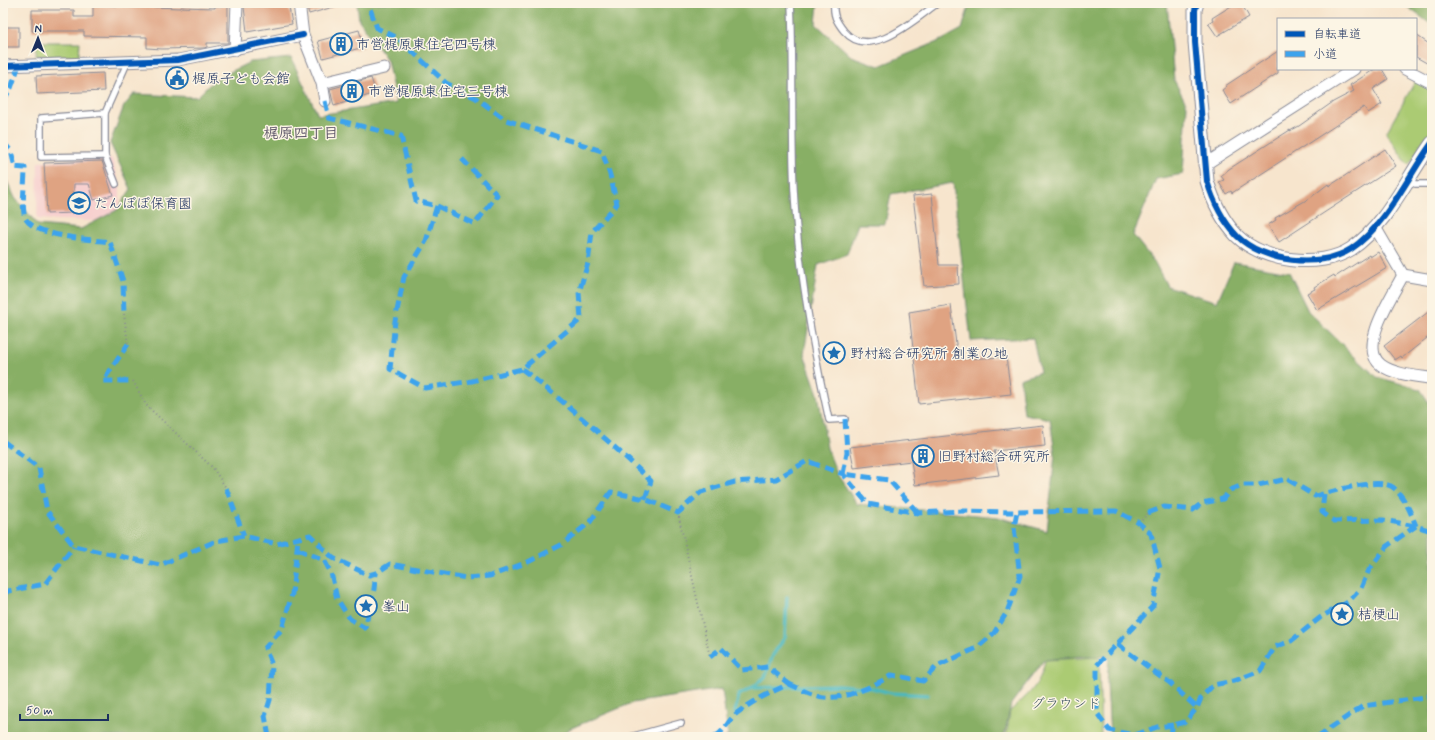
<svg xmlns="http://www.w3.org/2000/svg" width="1435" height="740" font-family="Mynerve,'Klee One',sans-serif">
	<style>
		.built { fill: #f7d0cf }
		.green { fill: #abcb73; stroke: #637d68 }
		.forest { fill: #88af65; stroke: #526f62; fill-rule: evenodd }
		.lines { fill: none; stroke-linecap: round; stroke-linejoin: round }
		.stream { stroke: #49b8bf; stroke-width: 3.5 }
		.building { fill: #dfa382 }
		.service-casing { stroke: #898a96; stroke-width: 8 }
		.minor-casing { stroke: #898a96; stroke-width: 13 }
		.tertiary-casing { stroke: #898a96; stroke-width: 15 }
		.path { stroke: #898a96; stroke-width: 2; stroke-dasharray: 1 3; stroke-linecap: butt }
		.service { stroke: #fff; stroke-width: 5.5 }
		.minor { stroke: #fff; stroke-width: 11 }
		.tertiary { stroke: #fff; stroke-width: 13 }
		.quiet { stroke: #3da3ed; stroke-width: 5; stroke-dasharray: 10 5; stroke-linecap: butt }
		.cycleway-casing { stroke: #fcf5e5; stroke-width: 8 }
		.cycleway { stroke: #0057b8; stroke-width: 6 }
		.labels { text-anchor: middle; stroke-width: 3; stroke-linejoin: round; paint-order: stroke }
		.poi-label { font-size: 14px; fill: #1b2f5e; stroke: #fcf5e5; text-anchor: start }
		.park-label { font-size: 14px; fill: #3f5663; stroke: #fcf5e5 }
		.neighbourhood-label { font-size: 15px; font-weight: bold; fill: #60586b; stroke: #fcf5e5 }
	</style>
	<rect width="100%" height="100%" fill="#fcf5e5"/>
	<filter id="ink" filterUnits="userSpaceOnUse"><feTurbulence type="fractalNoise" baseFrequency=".025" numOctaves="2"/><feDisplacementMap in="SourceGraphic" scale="8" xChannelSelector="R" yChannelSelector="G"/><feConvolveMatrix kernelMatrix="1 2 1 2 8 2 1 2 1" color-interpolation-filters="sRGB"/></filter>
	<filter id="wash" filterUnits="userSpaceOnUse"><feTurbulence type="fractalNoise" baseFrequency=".012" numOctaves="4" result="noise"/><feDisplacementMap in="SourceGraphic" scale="16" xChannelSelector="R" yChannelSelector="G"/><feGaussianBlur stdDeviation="0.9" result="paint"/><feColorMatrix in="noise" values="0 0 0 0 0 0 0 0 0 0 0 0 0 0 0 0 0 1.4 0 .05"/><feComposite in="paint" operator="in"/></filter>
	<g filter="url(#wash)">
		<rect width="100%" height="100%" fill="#f7e5cd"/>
		<path class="built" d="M112,158L120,188V222L37,219L38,162Z"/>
		<g class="green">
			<path d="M37,42H80L79,56H36Z"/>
			<path d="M1416,80L1432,88V134L1408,165L1386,133Z"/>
			<path d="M1099,657L1101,737H1006L1010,711C1028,695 1041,685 1045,660Z"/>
		</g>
		<g class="forest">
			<path d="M357,3H818L816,24L851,56L879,66L942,40L962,29L970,3H1167L1174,80L1187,105L1183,174L1156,179L1133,235L1155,263L1167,286L1217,302L1234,262L1289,272L1308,311L1357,359L1377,377L1420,389L1432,407V737H1110L1107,683L1109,657L1085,656L1044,660L1011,704L1004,737H725L728,736L722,689L632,703L569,729L558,737H3V173L15,198L38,225L81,229L117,210L131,189L110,143L124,106L134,94L197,97L214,80L250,62L291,58L318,115L396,103L387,60L359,20ZM953,183L971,341L1033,338L1040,372L1020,379L1024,414L1050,419L1055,454L1047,531L998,517L857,504L837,474L827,448L818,394L804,354L818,265L847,254L858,224H885L891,194Z"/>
			<path d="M1402,3H1432V25Z"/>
		</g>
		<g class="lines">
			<g class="stream">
				<path d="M752,688L838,685L872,688L891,693L928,695"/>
				<path d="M735,712L739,695L752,688L765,677L773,655L785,637L787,597"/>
			</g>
		</g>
		<g id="blocks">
			<g class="building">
				<path d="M268,3H286V7H289L292,24L247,32L244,7Z"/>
				<path d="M306,3H337V6L309,14Z"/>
				<path d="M1236,3H1241L1249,17L1217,36L1208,23L1213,20L1212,18Z"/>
				<path d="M93,5L181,8V7L215,8V6H228V43H207V47L204,48L162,49L147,48V37L84,36V31H32V10H74V17H93Z"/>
				<rect x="3" y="27" width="16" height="20"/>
				<path d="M359,30L364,47L323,58L318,41Z"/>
				<path d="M1416,35L1432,46V66L1416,57Z"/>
				<path d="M1278,51V73L1231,104L1222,90L1226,87L1225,86Z"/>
				<path d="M1375,69H1382L1388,79L1373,89L1382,104L1368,113L1364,107L1232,193L1231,191L1226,194L1219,182L1224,180L1221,176L1229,169L1290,130V131L1299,126L1333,102L1354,91L1350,85Z"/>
				<path d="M103,73L104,91L37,94L36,76Z"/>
				<path d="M371,78L376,93L334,106L330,89Z"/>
				<path d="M1385,149L1396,166L1279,242L1268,225L1276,220L1275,218L1310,198L1328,184L1329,186L1337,181Z"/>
				<path d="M102,161L113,195L94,200L89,184H74L73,213L47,214L44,163Z"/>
				<path d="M932,194L939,265H958L959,284L924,286L913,196Z"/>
				<path d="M1378,252L1387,268L1317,310L1307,293L1315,289L1314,287L1334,275L1335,277L1369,255L1370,257Z"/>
				<path d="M951,305L958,359L1006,357L1011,394L919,404L909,312Z"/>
				<path d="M1432,309V334L1402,358L1401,356L1395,360L1384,346Z"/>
				<path d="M1043,425L1045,446L994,451L999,475L915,485L911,461L854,468L850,447Z"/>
			</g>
		</g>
	</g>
	<g filter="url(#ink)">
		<use href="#blocks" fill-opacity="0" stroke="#898a96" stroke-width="1"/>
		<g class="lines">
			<g class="service-casing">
				<g id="service">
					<path d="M791,3C794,65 791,128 794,190C798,268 812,344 829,420L845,419"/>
					<path d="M834,3C833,15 836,21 844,31C870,62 915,19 938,3"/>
					<path d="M105,156L41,157V118L105,113"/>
					<path d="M1407,180L1415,184H1432"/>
					<path d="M116,184L105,156V113L128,61"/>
					<path d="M630,737L681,723"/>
				</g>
			</g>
			<g class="minor-casing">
				<g id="minor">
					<path d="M299,3L303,35L322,83L325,101"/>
					<path d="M235,50L237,3"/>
					<path d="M3,66L178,60L303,35"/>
					<path d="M1405,69L1432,83"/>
					<path d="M322,83L384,68"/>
					<path d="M1204,165L1354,69"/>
					<path d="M1375,227L1403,275"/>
					<path d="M1403,275C1393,295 1357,347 1381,365C1393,374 1415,376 1429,378L1432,377"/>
					<path d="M1403,275L1432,280"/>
				</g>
			</g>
			<g class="tertiary-casing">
				<path id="tertiary" d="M1197,3L1195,10V42L1207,181C1213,201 1222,220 1237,236C1263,262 1320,269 1351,249C1386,226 1408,176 1432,143"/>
			</g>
			<g class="path">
				<path d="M124,314L128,344"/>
				<path d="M133,381L146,405L213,468L226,488"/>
				<path d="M678,513L710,657"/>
				<path d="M1139,523L1148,513"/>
			</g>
			<use href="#service" class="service"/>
			<use href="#minor" class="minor"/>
			<use href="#tertiary" class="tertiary"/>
			<g class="quiet">
				<path d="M3,101L11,88L19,65"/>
				<path d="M325,101L329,118L401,136L416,201L437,206L426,241L404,277L395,321L390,369L425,388L472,381L522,369L581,319L579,292L588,263L592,232L617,204L610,175L602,151L506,120L476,98L446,83L398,38L377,28L368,3"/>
				<path d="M3,142L11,151L15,167L25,168C25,183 22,199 24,214C27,237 91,239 110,242L123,281L124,314"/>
				<path d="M437,206L475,224L497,195L462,159"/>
				<path d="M128,344L103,381H133"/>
				<path d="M522,369C567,404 609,441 651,481L645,499"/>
				<path d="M845,419L847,453L843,474L889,480L918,513"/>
				<path d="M3,441L39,468L47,511L74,546L160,565L216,541L244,536L277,544L310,535L333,558L369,575L376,573L390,564L466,578L490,576L528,562L563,544L590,522L611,492L645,499L678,513L701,492L735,482L776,479L807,461L843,474L868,504L918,513L964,511L1009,512L1116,511L1139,523L1151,534L1160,568L1153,606L1097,665V713L1109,730L1144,737"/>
				<path d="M226,488L244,536"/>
				<path d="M1324,494L1322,512L1334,521L1383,520L1416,526L1432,531"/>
				<path d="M1148,513L1164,507L1193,510L1202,503L1223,499L1230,490L1243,485H1258L1287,479L1315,496C1332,492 1380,476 1394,488C1405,498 1411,513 1416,526"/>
				<path d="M297,549L324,560L331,573L337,599L350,619L365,628L374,589L376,573"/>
				<path d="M3,595L8,591L45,584L74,546"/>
				<path d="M1117,644L1170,683L1197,708"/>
				<path d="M710,657L721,648L742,670L768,667L789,684C771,692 753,701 737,713C728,720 725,732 714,737"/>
				<path d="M789,684C798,688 808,693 818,696C843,702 871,687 892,675L923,681L937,666L977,648L994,633L1007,612L1020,576L1014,527L1017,512"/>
				<path d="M1135,735L1157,727L1173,725"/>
				<path d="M269,737L265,716L270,700L272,665L265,648L282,629L292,594L298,539"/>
				<path d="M1170,737L1173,725L1185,722L1197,708L1201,698L1213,685L1234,681L1260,671L1275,647L1291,641L1321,617L1348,602L1361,588L1369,570L1387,546L1416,526"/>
				<path d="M1317,737L1363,706L1432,696"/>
			</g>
			<g class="cycleway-casing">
				<g id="cycleway">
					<path d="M1197,3L1195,10V42L1207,181C1213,201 1222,220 1237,236C1263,262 1320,269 1351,249C1386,226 1408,176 1432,143"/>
					<path d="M3,66L178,60L303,35"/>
				</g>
			</g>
			<use href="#cycleway" class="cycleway"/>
		</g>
	</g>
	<defs>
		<g id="building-ring" transform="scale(1.15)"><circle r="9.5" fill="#fcf5e5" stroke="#1f6fb2" stroke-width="1.5"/><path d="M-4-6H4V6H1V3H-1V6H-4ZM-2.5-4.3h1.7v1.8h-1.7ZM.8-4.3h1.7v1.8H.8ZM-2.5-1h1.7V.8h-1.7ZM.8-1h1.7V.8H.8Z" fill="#1f6fb2"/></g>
		<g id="civic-ring" transform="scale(1.15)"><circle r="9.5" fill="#fcf5e5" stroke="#1f6fb2" stroke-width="1.5"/><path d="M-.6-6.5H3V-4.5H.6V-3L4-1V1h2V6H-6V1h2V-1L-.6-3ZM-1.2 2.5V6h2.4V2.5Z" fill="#1f6fb2"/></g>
		<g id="school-ring" transform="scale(1.15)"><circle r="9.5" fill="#fcf5e5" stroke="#1f6fb2" stroke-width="1.5"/><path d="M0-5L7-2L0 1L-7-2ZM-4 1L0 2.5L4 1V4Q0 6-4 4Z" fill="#1f6fb2"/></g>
		<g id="sight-ring" transform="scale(1.15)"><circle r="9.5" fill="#fcf5e5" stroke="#1f6fb2" stroke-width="1.5"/><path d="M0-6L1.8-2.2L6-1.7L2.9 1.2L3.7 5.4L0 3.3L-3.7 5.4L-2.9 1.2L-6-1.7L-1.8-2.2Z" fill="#1f6fb2"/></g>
	</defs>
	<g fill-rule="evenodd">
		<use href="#building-ring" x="341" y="44"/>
		<use href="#civic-ring" x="177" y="78"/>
		<use href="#building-ring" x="352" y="91"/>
		<use href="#school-ring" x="79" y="203"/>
		<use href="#sight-ring" x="834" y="353"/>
		<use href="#building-ring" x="923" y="456"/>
		<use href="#sight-ring" x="366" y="606"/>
		<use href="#sight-ring" x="1342" y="614"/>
	</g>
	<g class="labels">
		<g class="poi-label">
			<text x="356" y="49">市営梶原東住宅四号棟</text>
			<text x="192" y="83">梶原子ども会館</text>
			<text x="368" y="96">市営梶原東住宅三号棟</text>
			<text x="94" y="208">たんぽぽ保育園</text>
			<text x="850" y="358">野村総合研究所 創業の地</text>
			<text x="938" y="461">旧野村総合研究所</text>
			<text x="382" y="611">峯山</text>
			<text x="1358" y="619">桔梗山</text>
		</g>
		<g class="park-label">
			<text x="1066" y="708">グラウンド</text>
		</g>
		<g class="neighbourhood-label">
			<text x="301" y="138">梶原四丁目</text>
		</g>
	</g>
	<rect width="1435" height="740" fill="none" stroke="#fcf5e5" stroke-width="16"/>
	<rect x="1277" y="18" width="140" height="52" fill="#fcf5e5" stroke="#a2a6af"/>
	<rect x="1285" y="31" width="20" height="6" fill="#0057b8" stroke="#a2a6af"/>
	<text x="1313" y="38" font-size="12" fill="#1b2f5e">自転車道</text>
	<rect x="1285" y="51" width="20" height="6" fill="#3da3ed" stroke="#a2a6af"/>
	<text x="1313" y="58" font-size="12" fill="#1b2f5e">小道</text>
	<g transform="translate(38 38) rotate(1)" stroke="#fcf5e5" stroke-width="3" paint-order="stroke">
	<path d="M0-3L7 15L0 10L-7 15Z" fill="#1b2f5e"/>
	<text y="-6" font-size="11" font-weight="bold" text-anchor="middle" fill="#1b2f5e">N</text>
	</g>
	<path d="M20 714v6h88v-6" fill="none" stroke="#1b2f5e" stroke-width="2"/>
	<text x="26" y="714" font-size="12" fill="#1b2f5e" stroke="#fcf5e5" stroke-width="3" paint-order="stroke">50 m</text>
</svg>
